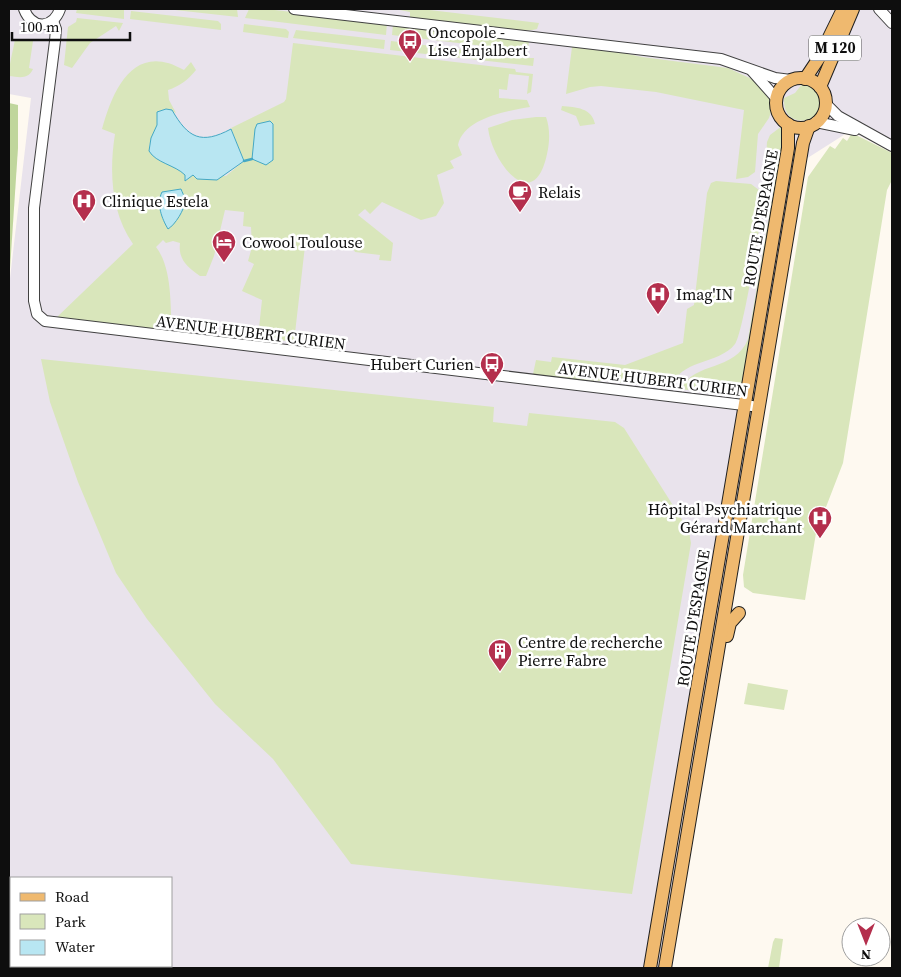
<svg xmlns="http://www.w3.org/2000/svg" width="901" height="977" font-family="'Source Serif 4',serif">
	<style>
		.industrial { fill: #e9e3ec }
		.green { fill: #d9e6bb }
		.forest { fill: #c0d69c }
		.water { fill: #b8e6f2; stroke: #44a8c4 }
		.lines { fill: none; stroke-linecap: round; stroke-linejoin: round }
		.stream { stroke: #44a8c4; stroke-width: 2.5 }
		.minor-casing { stroke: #414141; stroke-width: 12 }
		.major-casing { stroke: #1f1f1f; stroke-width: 14 }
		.minor { stroke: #fff; stroke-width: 10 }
		.major { stroke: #efb96f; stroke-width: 12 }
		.labels { text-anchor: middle; stroke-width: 5; stroke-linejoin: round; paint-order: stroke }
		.shield { fill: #fff; stroke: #565656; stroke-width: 1 }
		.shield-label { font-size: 15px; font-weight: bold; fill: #0e0e0e }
		.poi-label { font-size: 16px; fill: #0e0e0e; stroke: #fff; text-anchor: start }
		.street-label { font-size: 16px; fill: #0e0e0e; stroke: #fff }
	</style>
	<rect width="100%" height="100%" fill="#fef9f0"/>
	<path class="industrial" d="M9,9H892V152L850,131L806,159L707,736L672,968H18L17,966H171V878H11V925L9,908V287L31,98L9,94Z"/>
	<g class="green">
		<path d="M77,9L124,10V19L76,13Z"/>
		<path d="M166,9H237L238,17Z"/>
		<path d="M249,9H266L387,23L386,35L245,18Z"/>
		<path d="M395,9H421L539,23L537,29C507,36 443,23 410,19V12Z"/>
		<path d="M131,11L218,21L221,24V30L130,19Z"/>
		<path d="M77,18L123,23L119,31L116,26L90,43L72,68L64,65L68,27L76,22Z"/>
		<path d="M244,24L286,29L289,32L288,38L243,32Z"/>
		<path d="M393,24L529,41L528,48L524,51L392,35Z"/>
		<path d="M296,30L385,40L384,49L293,38Z"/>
		<path d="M15,39L33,41L29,68L33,69C28,80 19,77 9,76C9,63 13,52 15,39Z"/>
		<path d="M391,41L506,55V58H534L533,66L390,50Z"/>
		<path d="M293,43L515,69L516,72L533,74L531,92L527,94L529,76L509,74L507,90L499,89V98L527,100L530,107C507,111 464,118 458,145L462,155L450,161L454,168L437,175L444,203L436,216L421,220L382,202L370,214L365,209L358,215L393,243L391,261L379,260L380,255L355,252L350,242H348V250L305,246L294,342L258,337L262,300L242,291L254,264L248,261L252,247L251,227L243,226L244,212L225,210L214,256L206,276H200C187,267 178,259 180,243L173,241L166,243L163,240L156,247C173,269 170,308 172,334L56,318L133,244C111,213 109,171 115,134L102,129C113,89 134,41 184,70L191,62L196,70C188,80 180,86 168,90L169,100L176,113L166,109L157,112V125L149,146L163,162L177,167L185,175V181L193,175L226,176L244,161L231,128L284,102L286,99Z"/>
		<path d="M572,47L606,49L642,57L728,68L754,80L771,98L773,105L769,118L758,134L755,172L748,177L736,179L744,110L656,92L601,86L590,87L566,94Z"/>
		<path d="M802,84C809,85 815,87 819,94C834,120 782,136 784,98L795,93Z"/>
		<path d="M562,106C576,107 592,108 595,124L580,126L576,116L561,110Z"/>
		<path d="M536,117H546C550,128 550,141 547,154C534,216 492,163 488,128L512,120Z"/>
		<path d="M782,126L785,134L742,390L732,396L681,389C694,361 735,372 748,339L773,193L766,159L767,142L770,135Z"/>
		<path d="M852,133L892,153V180L887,190L843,463L816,533L805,600L753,593L744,587L743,575L808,177L830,146L835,149L843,138L847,141Z"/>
		<path d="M716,181L751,184L763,193C764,208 743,334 735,344C719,365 678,359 672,388L607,381L568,380L533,374L536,360L551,362L552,357L625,365L683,343L687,309L694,305L707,193L711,183Z"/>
		<path d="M41,359L494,407L493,422L527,426L529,413L615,422L624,428L681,518L689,532L691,543L632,894L351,864L273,759L215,704L147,619L116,573L78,482L50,402Z"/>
		<path d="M748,683L788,690L784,710L744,704Z"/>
		<path d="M775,938L783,939L779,968H768L773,942Z"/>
	</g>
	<path class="forest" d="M9,103L18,105V148L9,284Z"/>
	<g class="water">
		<path d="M166,109L172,110C188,138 201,145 231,129L244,161L217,180L197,179L193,175L185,181V175C175,165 156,163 149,151L151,138L157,125V112Z"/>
		<path d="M270,121L273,124V160L266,165L252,159L255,129L257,124Z"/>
		<path d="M181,189C182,192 185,197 185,201C185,209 175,225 168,229C162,219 156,204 162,192Z"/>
	</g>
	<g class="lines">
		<path class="stream" d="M244,161L252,159"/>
		<g class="minor-casing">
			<g id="minor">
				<path d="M24,9C32,30 53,29 60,9"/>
				<path d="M294,9L721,59L775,78L791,80"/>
				<path d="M879,9L892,23"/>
				<path d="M53,21L56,29L55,41L34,208V301L37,314L45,321L752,406"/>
				<path d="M752,71L776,98"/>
				<path d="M826,104L838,116L892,146"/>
				<path d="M816,122L855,130"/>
			</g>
		</g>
		<g class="major-casing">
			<g id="major">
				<circle cx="801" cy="103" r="25"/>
				<path d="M805,79L819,58L843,9"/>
				<path d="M820,87L853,9"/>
				<path d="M727,636L730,623L739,613"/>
				<path d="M650,968L788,148V124"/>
				<path d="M665,968L803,143L809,126"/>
			</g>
		</g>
		<use href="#minor" class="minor"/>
		<use href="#major" class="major"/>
	</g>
	<defs>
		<g id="bus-pin" transform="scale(1.25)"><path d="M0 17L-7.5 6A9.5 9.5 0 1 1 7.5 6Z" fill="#b42f4d" stroke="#fff"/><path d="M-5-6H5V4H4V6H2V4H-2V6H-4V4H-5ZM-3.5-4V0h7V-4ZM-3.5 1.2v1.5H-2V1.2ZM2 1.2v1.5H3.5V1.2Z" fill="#fff"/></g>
		<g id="cafe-pin" transform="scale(1.25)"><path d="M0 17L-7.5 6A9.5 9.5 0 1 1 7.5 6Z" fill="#b42f4d" stroke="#fff"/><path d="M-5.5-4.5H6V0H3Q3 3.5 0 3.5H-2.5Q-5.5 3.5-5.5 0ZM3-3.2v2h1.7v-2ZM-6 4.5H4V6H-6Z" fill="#fff"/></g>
		<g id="hospital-pin" transform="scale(1.25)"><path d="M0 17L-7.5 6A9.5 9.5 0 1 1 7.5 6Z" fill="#b42f4d" stroke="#fff"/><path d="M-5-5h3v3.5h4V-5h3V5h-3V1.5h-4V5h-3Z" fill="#fff"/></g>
		<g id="hotel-pin" transform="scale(1.25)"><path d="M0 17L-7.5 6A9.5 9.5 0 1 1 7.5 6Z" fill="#b42f4d" stroke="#fff"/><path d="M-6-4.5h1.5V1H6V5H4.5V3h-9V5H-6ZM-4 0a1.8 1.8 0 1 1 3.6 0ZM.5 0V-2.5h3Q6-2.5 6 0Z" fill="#fff"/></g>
		<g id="building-pin" transform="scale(1.25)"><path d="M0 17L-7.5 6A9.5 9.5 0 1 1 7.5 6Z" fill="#b42f4d" stroke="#fff"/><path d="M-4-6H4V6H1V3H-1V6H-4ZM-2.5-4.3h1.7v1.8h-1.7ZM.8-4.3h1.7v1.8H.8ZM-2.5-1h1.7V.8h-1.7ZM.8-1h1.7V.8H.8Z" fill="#fff"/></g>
	</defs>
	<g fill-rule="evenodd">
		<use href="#bus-pin" x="410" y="41"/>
		<use href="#cafe-pin" x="520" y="192"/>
		<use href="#hospital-pin" x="84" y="201"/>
		<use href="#hotel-pin" x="224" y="242"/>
		<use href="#hospital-pin" x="658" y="294"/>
		<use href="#bus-pin" x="492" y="364"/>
		<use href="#hospital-pin" x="820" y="518"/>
		<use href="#building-pin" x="500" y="651"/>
	</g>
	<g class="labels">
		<rect class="shield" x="809" y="35.5" width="52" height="25" rx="4"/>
		<g class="shield-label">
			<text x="835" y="53">M 120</text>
		</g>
		<g class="poi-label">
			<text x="428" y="38">Oncopole -<tspan x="428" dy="18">Lise Enjalbert</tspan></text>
			<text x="538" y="198">Relais</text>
			<text x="102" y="207">Clinique Estela</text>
			<text x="242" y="248">Cowool Toulouse</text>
			<text x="676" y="300">Imag'IN</text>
			<text x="474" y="370" text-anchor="end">Hubert Curien</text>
			<text x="802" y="515" text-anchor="end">Hôpital Psychiatrique<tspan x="802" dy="18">Gérard Marchant</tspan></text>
			<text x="518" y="648">Centre de recherche<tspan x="518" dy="18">Pierre Fabre</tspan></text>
		</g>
		<g class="street-label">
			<text transform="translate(760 218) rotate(-80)" y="6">ROUTE D'ESPAGNE</text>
			<text transform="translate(251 332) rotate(7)" y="6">AVENUE HUBERT CURIEN</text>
			<text transform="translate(653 379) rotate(7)" y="6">AVENUE HUBERT CURIEN</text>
			<text transform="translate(693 618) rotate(-81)" y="6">ROUTE D'ESPAGNE</text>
		</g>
	</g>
	<rect width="901" height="977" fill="none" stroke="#0e0e0e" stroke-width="20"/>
	<rect x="10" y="877" width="162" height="90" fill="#ffffff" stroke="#9f9f9f"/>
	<rect x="20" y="893" width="25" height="8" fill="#efb96f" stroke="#9f9f9f"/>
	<text x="55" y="902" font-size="15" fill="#0e0e0e">Road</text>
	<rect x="20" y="914" width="25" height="15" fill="#d9e6bb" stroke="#9f9f9f"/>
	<text x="55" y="927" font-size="15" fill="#0e0e0e">Park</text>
	<rect x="20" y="940" width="25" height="15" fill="#b8e6f2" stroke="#9f9f9f"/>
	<text x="55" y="952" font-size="15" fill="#0e0e0e">Water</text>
	<g transform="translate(866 942) rotate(180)"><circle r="24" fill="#ffffff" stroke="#9f9f9f"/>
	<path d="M0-4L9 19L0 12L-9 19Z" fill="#b42f4d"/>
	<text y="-8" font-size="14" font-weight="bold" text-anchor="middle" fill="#0e0e0e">N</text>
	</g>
	<path d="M12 32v8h118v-8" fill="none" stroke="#0e0e0e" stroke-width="2.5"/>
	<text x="20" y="32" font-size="15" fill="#0e0e0e" stroke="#ffffff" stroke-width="4" paint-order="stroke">100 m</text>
</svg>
